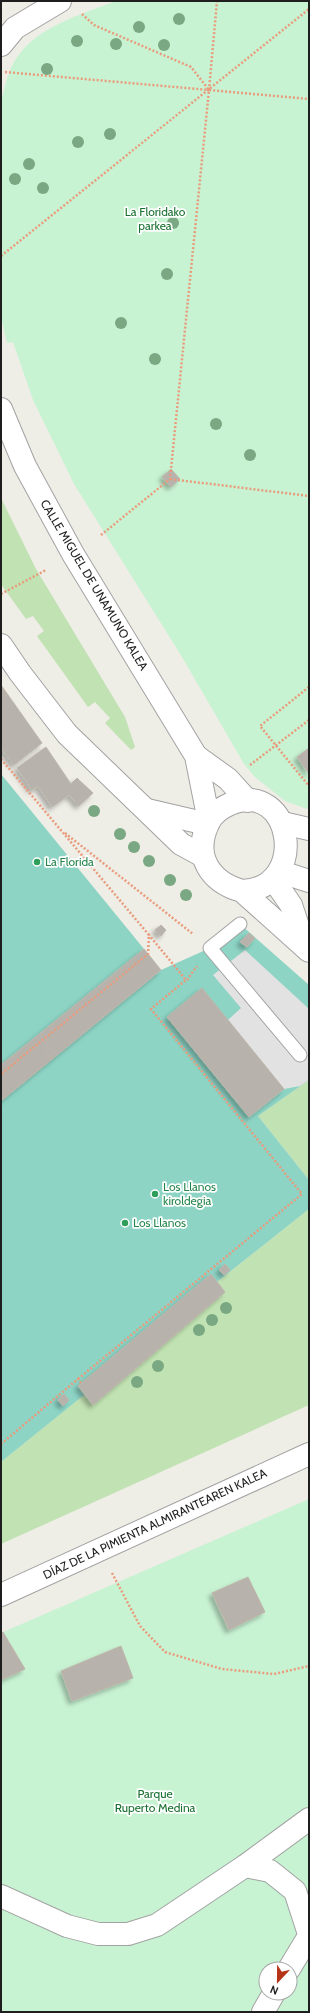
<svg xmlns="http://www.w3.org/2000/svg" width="310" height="2013" font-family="Cabin,sans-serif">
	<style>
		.grass { fill: #c1e2b2 }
		.park { fill: #c8f3d3; fill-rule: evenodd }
		.pitch { fill: #8dd4c5 }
		.parking { fill: #e2e2e2 }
		.building { fill: #b7b3ac; stroke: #beb6aa; filter: url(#shadow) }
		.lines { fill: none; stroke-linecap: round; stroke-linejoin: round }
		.service-casing { stroke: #a2a2a2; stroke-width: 15 }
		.minor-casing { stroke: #a2a2a2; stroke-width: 24 }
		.path { stroke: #e99b7c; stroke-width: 2.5; stroke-dasharray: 2 2; stroke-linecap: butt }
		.service { stroke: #fff; stroke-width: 13 }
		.minor { stroke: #fff; stroke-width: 22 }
		.tree { fill: #79a882 }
		.leisure-dot { fill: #2e9e5b; stroke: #fff; stroke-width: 1.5 }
		.labels { text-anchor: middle; stroke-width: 3.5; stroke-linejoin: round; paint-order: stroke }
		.park-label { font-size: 12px; fill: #197030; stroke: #fff }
		.street-label { font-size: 12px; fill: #1e1e1e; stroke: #fff }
		.leisure-label { font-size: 12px; fill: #27864d; stroke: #fff; text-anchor: start }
	</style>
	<defs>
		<filter id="shadow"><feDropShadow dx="-3.5" dy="3.5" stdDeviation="2" flood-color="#0004"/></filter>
	</defs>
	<rect width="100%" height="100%" fill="#eeede6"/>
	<g class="grass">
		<path d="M1,498L36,569L125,717L135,747L131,750L105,723L110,718L95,702L88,707L37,636L44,631L33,616L26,619L1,584Z"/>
		<path d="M309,1080V1180L258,1116Z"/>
		<path d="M309,1209V1405L1,1544V1462L85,1394L225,1292L217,1282Z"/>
	</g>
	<g class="park">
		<path d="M116,1H309V748L297,757L309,774V808L307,809L285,801L255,777L244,764L182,657L74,484L33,400L13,342L7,343L1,317V101C5,88 7,74 14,62C34,27 80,15 116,1Z"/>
		<path d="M309,1499V2012H1V1633ZM266,1969H290V1993H266Z"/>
	</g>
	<g class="pitch">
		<path d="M1,774L144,949L1,1065Z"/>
		<path d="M240,924L309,985V1080L258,1116L309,1180V1209L217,1282L225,1292L93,1405L84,1395L1,1462V1100L161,970L210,948Z"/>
	</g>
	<path class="parking" d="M245,950L309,1009V1080L300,1086L284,1089L228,1020L241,1008L213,975Z"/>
	<g class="building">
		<path d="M171,469L180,479L171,487L162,477Z"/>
		<path d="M1,685L42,743L14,765L1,748Z"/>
		<path d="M46,747L71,784L77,778L93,793L79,806L69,795L52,807L38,786L32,790L17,768Z"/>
		<path d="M309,748V774L297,757Z"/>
		<path d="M161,925L166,930L161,936L155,930Z"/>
		<path d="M249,933L255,938L247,947L240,942Z"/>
		<path d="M144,949L161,970L1,1101V1065Z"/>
		<path d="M202,988L284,1089L249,1117L167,1017Z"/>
		<path d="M51,1047L56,1052L51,1058L45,1053Z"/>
		<path d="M225,1264L230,1270L224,1275L219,1270Z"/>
		<path d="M211,1274L225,1292L93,1405L78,1386Z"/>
		<path d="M64,1394L69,1400L63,1406L58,1400Z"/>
		<path d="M248,1577L265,1612L229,1630L212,1593Z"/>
		<path d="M3,1632L25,1669L1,1680V1633Z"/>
		<path d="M121,1646L133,1678L72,1701L61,1671Z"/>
	</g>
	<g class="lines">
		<g class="service-casing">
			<path id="service" d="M240,924L210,948L300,1055"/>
		</g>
		<g class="minor-casing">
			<g id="minor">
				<path d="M1,45L15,28L60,1"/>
				<path d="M1,409L25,466L73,554L196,756L209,821"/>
				<path d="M1,645L20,673L67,734L181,844L203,856"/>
				<path d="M196,756L228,779L248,801"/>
				<path d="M147,810L207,824"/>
				<path d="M287,824L309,829"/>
				<path d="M284,873L309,881"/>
				<path d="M275,882L291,905L305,947"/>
				<path d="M242,891C310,889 293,778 230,804C221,808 212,814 208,824C193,856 210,882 242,891L309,951"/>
				<path d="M1,1595L309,1454"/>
				<path d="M245,1866L270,1871L295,1891L309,1934"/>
				<path d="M1,1896L67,1926L98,1934H128L157,1925L245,1866L309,1819"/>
				<path d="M289,1969L309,1936"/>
				<path d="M263,2012L274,1993"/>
			</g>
		</g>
		<g class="path">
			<path d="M82,14L94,25L191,67L209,90"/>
			<path d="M5,72L209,90"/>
			<path d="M209,90L217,1"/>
			<path d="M1,256L309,9"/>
			<path d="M170,479L309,496"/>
			<path d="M101,535L170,479L209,90L309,99"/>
			<path d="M1,594L46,570"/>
			<path d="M309,687L260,726L309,786"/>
			<path d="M1,759L149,935L148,954L1,1074"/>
			<path d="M250,765L309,720"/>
			<path d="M65,833L193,934"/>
			<path d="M187,980L197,966"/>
			<path d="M78,1379L302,1194L151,1009L186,980L149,935"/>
			<path d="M1,1444L78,1379L81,1383"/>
			<path d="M112,1573L140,1626L165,1652L222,1669L274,1674L309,1666"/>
		</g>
		<use href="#service" class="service"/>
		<use href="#minor" class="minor"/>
	</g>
	<g class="tree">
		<circle cx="179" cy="19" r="6"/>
		<circle cx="139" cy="27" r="6"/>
		<circle cx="77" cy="41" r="6"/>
		<circle cx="116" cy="44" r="6"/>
		<circle cx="164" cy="45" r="6"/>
		<circle cx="47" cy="69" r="6"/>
		<circle cx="110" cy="134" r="6"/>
		<circle cx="78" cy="142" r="6"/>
		<circle cx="29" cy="164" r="6"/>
		<circle cx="15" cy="179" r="6"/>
		<circle cx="43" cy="188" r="6"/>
		<circle cx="173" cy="223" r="6"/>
		<circle cx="167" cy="274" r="6"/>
		<circle cx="121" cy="323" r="6"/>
		<circle cx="155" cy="359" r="6"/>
		<circle cx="216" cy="424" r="6"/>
		<circle cx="250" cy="455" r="6"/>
		<circle cx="94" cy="811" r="6"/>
		<circle cx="120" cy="834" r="6"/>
		<circle cx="134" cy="847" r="6"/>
		<circle cx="149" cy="861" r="6"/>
		<circle cx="170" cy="880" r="6"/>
		<circle cx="186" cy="895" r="6"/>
		<circle cx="226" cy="1308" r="6"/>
		<circle cx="212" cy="1320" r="6"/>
		<circle cx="199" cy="1330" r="6"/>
		<circle cx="158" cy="1366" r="6"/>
		<circle cx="137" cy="1382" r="6"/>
	</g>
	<g class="leisure-dot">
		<circle cx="37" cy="862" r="4"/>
		<circle cx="155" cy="1194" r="4"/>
		<circle cx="125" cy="1223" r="4"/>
	</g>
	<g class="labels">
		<g class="park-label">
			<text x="155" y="216">La Floridako<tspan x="155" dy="14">parkea</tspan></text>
			<text x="155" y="1798">Parque<tspan x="155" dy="14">Ruperto Medina</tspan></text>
		</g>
		<g class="street-label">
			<text transform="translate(94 585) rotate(59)" y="4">CALLE MIGUEL DE UNAMUNO KALEA</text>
			<text transform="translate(155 1524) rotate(-25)" y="4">DÍAZ DE LA PIMIENTA ALMIRANTEAREN KALEA</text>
		</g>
		<g class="leisure-label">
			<text x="45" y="866">La Florida</text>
			<text x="163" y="1191">Los Llanos<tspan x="163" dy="14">kiroldegia</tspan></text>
			<text x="133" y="1227">Los Llanos</text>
		</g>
	</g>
	<rect width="310" height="2013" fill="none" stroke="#1e1e1e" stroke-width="4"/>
	<g transform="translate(278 1981) rotate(202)"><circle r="19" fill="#ffffff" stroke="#a5a5a5"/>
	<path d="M0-3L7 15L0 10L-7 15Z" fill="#b53418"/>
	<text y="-6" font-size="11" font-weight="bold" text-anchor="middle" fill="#1e1e1e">N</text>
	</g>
</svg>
